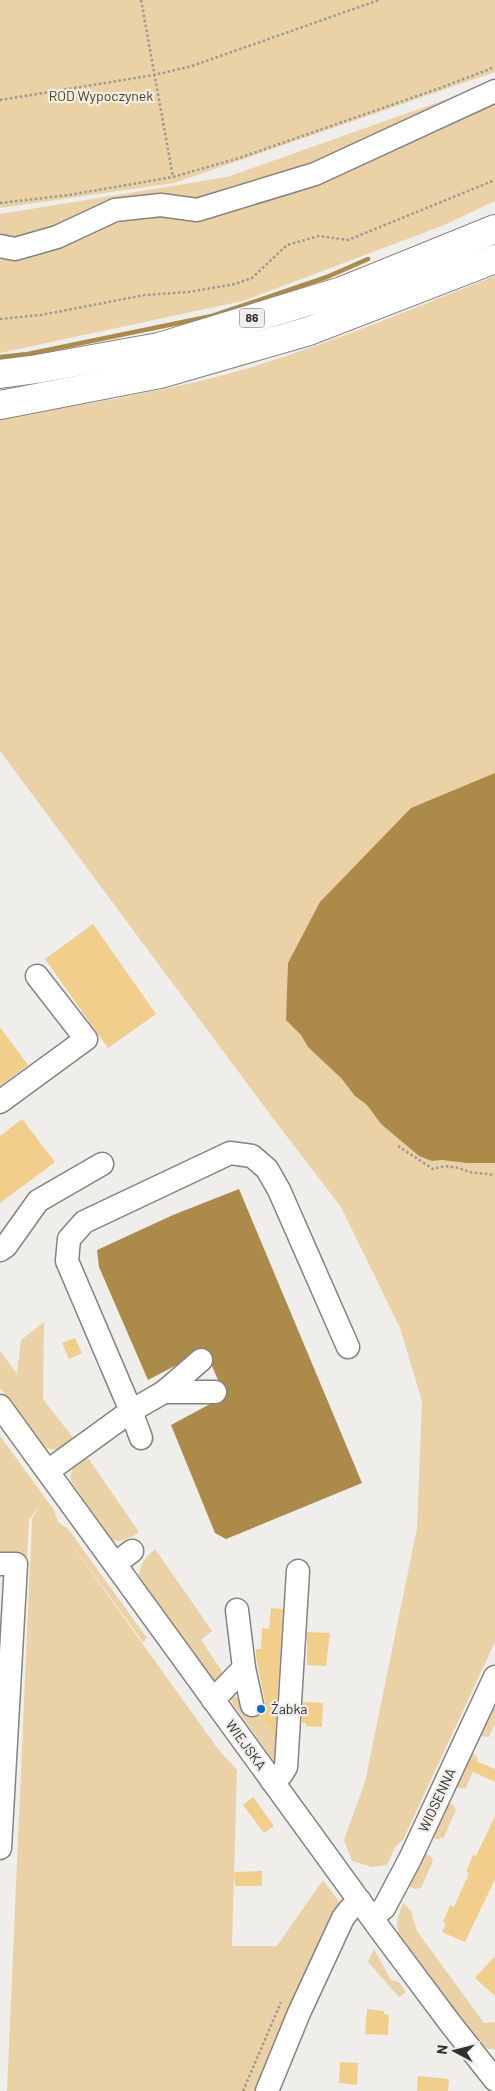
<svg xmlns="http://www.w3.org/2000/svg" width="495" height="2091" font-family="Barlow,sans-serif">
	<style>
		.green { fill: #ebd2a6 }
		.water { fill: #ac8a49 }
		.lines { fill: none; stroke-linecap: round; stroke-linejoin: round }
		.stream { stroke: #ac8a49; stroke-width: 4.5 }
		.building { fill: #f2ce8c }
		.minor-casing { stroke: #848380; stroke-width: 25 }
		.major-casing { stroke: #848380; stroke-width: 30 }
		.path { stroke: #9a9996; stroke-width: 2.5; stroke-dasharray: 2.5 2.5; stroke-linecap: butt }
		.minor { stroke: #fff; stroke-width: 22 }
		.major { stroke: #fff; stroke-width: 28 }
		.poi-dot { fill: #016bd3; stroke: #f0eeeb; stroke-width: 2 }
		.labels { text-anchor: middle; stroke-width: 4.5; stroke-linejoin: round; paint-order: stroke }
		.shield { fill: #f0eeeb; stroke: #6a6967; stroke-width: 1 }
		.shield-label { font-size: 12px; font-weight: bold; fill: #30302e }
		.park-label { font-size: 14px; fill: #563e08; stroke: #f0eeeb }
		.poi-label { font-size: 14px; fill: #30302e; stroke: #f0eeeb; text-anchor: start }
		.street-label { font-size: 14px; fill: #30302e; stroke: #f0eeeb }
	</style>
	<rect width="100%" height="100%" fill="#f0eeeb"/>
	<g class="green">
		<path d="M0,0H495V72L174,183L0,208Z"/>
		<path d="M495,82V201L442,226L243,301L0,353V214L227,177Z"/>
		<path d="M495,276V817L341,1078L355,1096L367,1105L381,1124L432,1161L442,1160L495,1141V1642L403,1840L395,1847L387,1865L372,1867L352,1861L344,1840L365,1782L417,1528L422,1401L400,1328L341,1207L272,1117L0,751V419C77,405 155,394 231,373C321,348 408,310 495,276Z"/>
		<path d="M44,1322L43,1399L78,1444C64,1448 52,1454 40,1444L0,1388V1351L17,1374L21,1340Z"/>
		<path d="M0,1436L54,1510L58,1522L68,1529L147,1638L143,1642L66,1537L218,1749L237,1770L232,1946H277L323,1880L351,1918L275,2091H7L32,1519L41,1503L29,1520L27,1563L0,1561Z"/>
		<path d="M86,1455L139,1532C130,1538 120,1545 109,1538L71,1481C70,1467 75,1463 86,1455Z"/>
		<path d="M155,1549L212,1631L201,1640L222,1671L220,1681L215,1683L139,1579C139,1565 144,1559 155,1549Z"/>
		<path d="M232,1694L257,1713L270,1731H278L279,1769L229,1698Z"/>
		<path d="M495,1703V1723L489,1737L478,1736Z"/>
		<path d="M470,1753L476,1755L478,1760L466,1788L461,1789L455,1786Z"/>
		<path d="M447,1803L453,1805L456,1810L443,1839L441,1837L438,1840L432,1837Z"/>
		<path d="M424,1853L431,1856L433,1861L421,1888L415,1889L408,1886Z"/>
		<path d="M403,1903L411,1911L417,1931L484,2023L495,2022V2049H488L479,2043L401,1938C394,1926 398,1916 403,1903Z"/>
		<path d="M374,1949L391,1980L399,1982L406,1992L399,1997L368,1962Z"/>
	</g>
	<g class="water">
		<path d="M495,773V1163H467L442,1160L432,1161L419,1156L381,1124L367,1105L355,1096L341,1078L308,1047L301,1035L286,1020L288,963L320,902L411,808Z"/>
		<path d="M239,1189L362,1483L226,1539L215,1533L171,1425L225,1396L205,1350L148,1380L99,1267L97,1250L173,1215Z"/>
	</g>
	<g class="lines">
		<path class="stream" d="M0,357L28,354L212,316L327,277L368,259"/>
	</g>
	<g class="building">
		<path d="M93,924L156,1014L108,1048L45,959Z"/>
		<path d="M0,1027L28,1065L0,1086Z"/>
		<path d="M22,1119L55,1162L0,1203V1136Z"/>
		<path d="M75,1338L82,1353L69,1359L62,1343Z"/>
		<path d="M271,1608L283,1609L275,1737L259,1716L264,1709L265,1703L256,1656V1649H261L262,1628L269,1629Z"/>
		<path d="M307,1632L330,1633L326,1666L307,1665Z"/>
		<path d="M303,1702L323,1703L322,1727L306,1726V1723H302Z"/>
		<path d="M471,1759L495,1769V1782L467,1769Z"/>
		<path d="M253,1797L274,1826L264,1833L243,1805Z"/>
		<path d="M495,1816V1879L465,1942L442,1932L446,1924L443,1922L450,1905L454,1907L469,1873L466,1872L473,1855L476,1856Z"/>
		<path d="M262,1871V1886H235L234,1872Z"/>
		<path d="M495,1956V1996L475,1978Z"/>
		<path d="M367,2009L384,2011V2014L389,2015L388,2035L365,2034Z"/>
		<path d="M340,2062L358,2063L357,2085L339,2083Z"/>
		<path d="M418,2076L449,2079L448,2091H417Z"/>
	</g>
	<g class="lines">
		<g class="minor-casing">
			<g id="minor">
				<path d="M0,246L15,249L57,237L115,210L161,205L197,210L315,174L495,91"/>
				<path d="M0,1102L86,1039L37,976"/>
				<path d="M0,1250L6,1246L38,1201L102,1164"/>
				<path d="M164,1392H215"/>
				<path d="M0,1406L382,1932L450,2023L495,2080"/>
				<path d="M141,1438L131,1411L164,1392L201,1360"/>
				<path d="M48,1471L131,1411L67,1261L69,1239L84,1222L230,1153L252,1156L267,1169L279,1190L348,1347"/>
				<path d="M0,1564H16L0,1848"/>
				<path d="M115,1564L132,1551"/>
				<path d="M237,1610L244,1668L252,1705"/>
				<path d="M213,1700L244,1668"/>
				<path d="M272,1781L281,1775L286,1767L298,1571"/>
				<path d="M372,1917L384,1908L410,1859L495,1677"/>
				<path d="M267,2091L299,2013L343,1918L350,1909L360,1901"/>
			</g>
		</g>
		<g class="major-casing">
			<g id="major">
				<path d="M0,374L37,369L159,347L342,291L495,229"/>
				<path d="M0,405L160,374L309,331L495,259"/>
			</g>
		</g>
		<g class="path">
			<path d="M141,0L173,177"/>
			<path d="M0,100L154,75L192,66L379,0"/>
			<path d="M0,203L69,195L173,177L239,158L440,88L495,67"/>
			<path d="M0,319L41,315L145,295L189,292L235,284L252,278L287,245L319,236L348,240L495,180"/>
			<path d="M398,1146L433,1169L445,1166L459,1168L469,1172L495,1175"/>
			<path d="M243,2091L281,2002"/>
		</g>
		<use href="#minor" class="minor"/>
		<use href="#major" class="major"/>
	</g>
	<circle class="poi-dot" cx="261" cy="1709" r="5"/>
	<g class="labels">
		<rect class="shield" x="239.5" y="308.5" width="25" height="19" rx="4"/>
		<g class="shield-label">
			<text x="252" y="322">86</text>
		</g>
		<g class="park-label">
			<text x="101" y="101">ROD Wypoczynek</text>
		</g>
		<g class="poi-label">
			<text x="271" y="1714">Żabka</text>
		</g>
		<g class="street-label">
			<text transform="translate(246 1745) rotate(54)" y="5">WIEJSKA</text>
			<text transform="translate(437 1800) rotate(-65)" y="5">WIOSENNA</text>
		</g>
	</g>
	<g transform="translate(455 2051) rotate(277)" stroke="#f0eeeb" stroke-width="4" paint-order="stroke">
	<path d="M0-4L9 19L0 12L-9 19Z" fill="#30302e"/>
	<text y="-8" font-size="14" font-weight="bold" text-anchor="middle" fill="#30302e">N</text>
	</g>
</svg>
